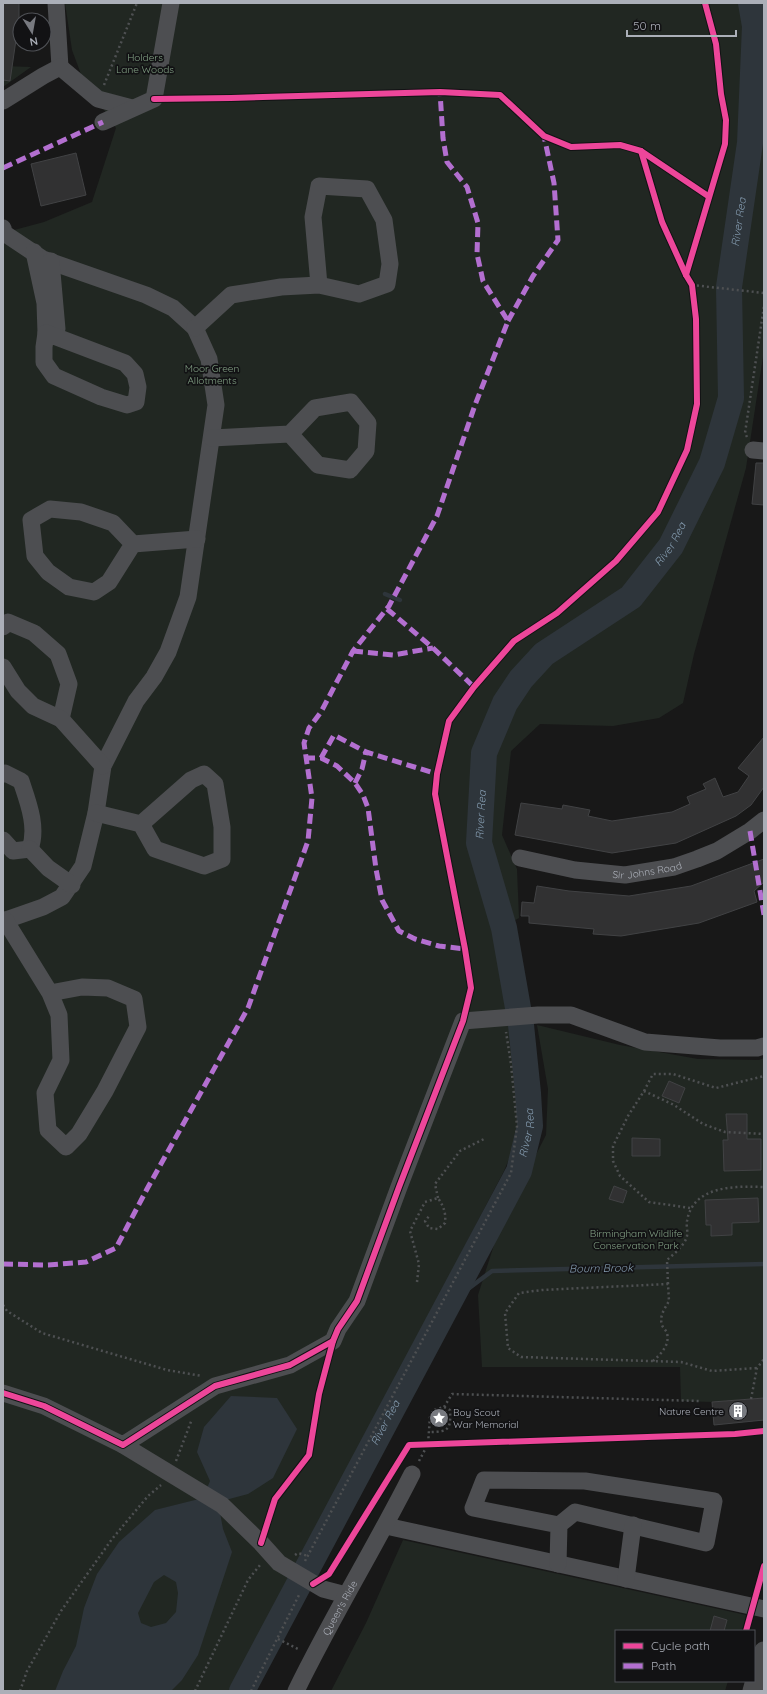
<svg xmlns="http://www.w3.org/2000/svg" width="767" height="1694" font-family="Quicksand,sans-serif">
	<style>
		.green { fill: #212722 }
		.water { fill: #2e353b; fill-rule: evenodd }
		.lines { fill: none; stroke-linecap: round; stroke-linejoin: round }
		.stream { stroke: #2e353b; stroke-width: 4.5 }
		.river { stroke: #2e353b; stroke-width: 26 }
		.building { fill: #313132; stroke: #414244 }
		.path { stroke: #4e5052; stroke-width: 2.5; stroke-dasharray: 2 3; stroke-linecap: butt }
		.minor { stroke: #4d4e51; stroke-width: 17 }
		.major { stroke: #4a4b4d; stroke-width: 21 }
		.quiet { stroke: #b36fd0; stroke-width: 5; stroke-dasharray: 10 5; stroke-linecap: butt }
		.cycleway-casing { stroke: #121214; stroke-width: 8 }
		.cycleway { stroke: #ed469a; stroke-width: 6 }
		.labels { text-anchor: middle; stroke-width: 3.5; stroke-linejoin: round; paint-order: stroke }
		.park-label { font-size: 10px; fill: #83a185; stroke: #121214 }
		.street-label { font-size: 10px; fill: #abafb8; stroke: #121214 }
		.poi-label { font-size: 10px; fill: #abafb8; stroke: #121214; text-anchor: end }
		.water-label { font-size: 11px; font-style: italic; fill: #859cb0; stroke: #121214 }
	</style>
	<rect width="100%" height="100%" fill="#181818"/>
	<g class="green">
		<path d="M65,3H764V350L746,468L694,654L683,703L659,718L613,726L540,724L511,751L502,835L517,869L519,918L496,931L525,1096L521,1130L504,1171L232,1691H3V233L44,222L92,202L116,128L82,77L72,50Z"/>
		<path d="M3,66L31,67L3,87Z"/>
		<path d="M537,1025L620,1045L698,1059L759,1060L764,1058V1398L712,1402L681,1401L680,1367H482L478,1295L501,1223L546,1135L548,1089Z"/>
		<path d="M403,1540L746,1615L742,1631H616V1681H728L725,1691H331L366,1623Z"/>
	</g>
	<path class="water" d="M231,1396L277,1398L297,1429L273,1478L248,1494L218,1502L223,1529L232,1552L198,1655L182,1680L171,1691H55L63,1671L76,1646L84,1608L97,1574L119,1542L155,1510L203,1498L210,1481L197,1452L204,1427ZM164,1575L176,1582L178,1593L176,1612L166,1623L151,1627L141,1623L138,1613L154,1582Z"/>
	<g class="lines">
		<g class="stream">
			<path d="M385,594L400,600"/>
			<path d="M448,1304L492,1271L764,1264"/>
		</g>
		<path class="river" id="s1" d="M242,1691L519,1171L530,1126L528,1093L521,1025L504,928L479,843L484,753L505,703L521,679L544,654L631,597L671,546L712,463L731,398L729,287L750,143L755,26L751,3"/>
	</g>
	<g class="building">
		<path d="M3,3H19V26H18L10,81L3,80Z"/>
		<path d="M76,153L86,195L41,206L31,164Z"/>
		<path d="M756,463H764V505L752,504Z"/>
		<path d="M764,737V787L751,805L736,816L676,843L612,853L515,835L521,803L562,809L563,805L590,810L588,816L612,821L672,812L690,804L687,797L706,789L703,784L715,778L723,797L738,792L749,776L738,768Z"/>
		<path d="M764,859V882L754,891L757,902L699,923L621,936L593,934L594,929L529,923V916H521L522,902L534,903L537,886L569,891L629,896L691,886Z"/>
		<path d="M669,1081L685,1088L679,1103L662,1096Z"/>
		<path d="M726,1114H747V1139H761V1170L724,1171L723,1140H728Z"/>
		<path d="M632,1138L660,1139V1156H632Z"/>
		<path d="M614,1186L627,1191L623,1203L609,1199Z"/>
		<path d="M758,1198L759,1222L732,1223V1235L711,1236V1225H706L705,1200Z"/>
		<path d="M764,1398V1420L714,1425L712,1402Z"/>
		<path d="M714,1616L727,1620L724,1631H710Z"/>
	</g>
	<g class="lines">
		<g class="path">
			<path d="M104,85L137,3"/>
			<path d="M692,285L764,293"/>
			<path d="M747,437L745,433L764,306"/>
			<path d="M644,1091L653,1074H673L716,1088L764,1076"/>
			<path d="M438,1198L435,1184L460,1151L484,1139"/>
			<path d="M690,1208L649,1202L620,1176L613,1161V1146L628,1116L644,1091L674,1105L703,1124L725,1132L764,1134"/>
			<path d="M417,1282L419,1264L410,1231L425,1202L438,1198C444,1207 446,1213 445,1223L438,1229L429,1228L425,1221L430,1215"/>
			<path d="M668,1284L667,1260C674,1254 685,1245 687,1236C688,1231 686,1225 687,1221C693,1185 736,1186 764,1187"/>
			<path d="M3,1305L7,1311L42,1333L167,1370L202,1376"/>
			<path d="M653,1361C661,1354 670,1345 667,1333C666,1330 663,1328 662,1325C659,1316 665,1308 669,1301L668,1284L542,1290L519,1293L505,1313L508,1348L521,1357L681,1362L712,1371L757,1368"/>
			<path d="M751,1399L757,1368L764,1359"/>
			<path d="M444,1407L452,1394L700,1401"/>
			<path d="M176,1461L192,1419"/>
			<path d="M419,1461L428,1444L430,1417L434,1410L444,1407L450,1410C451,1429 449,1432 430,1432"/>
			<path d="M295,1555L298,1553L308,1556"/>
			<path d="M305,1561L511,1173L517,1126L511,1064L506,1032"/>
			<path d="M278,1639L300,1650"/>
			<path d="M20,1691L27,1671L61,1611L112,1539L148,1496L161,1485"/>
			<path d="M195,1691L248,1580L260,1565"/>
			<path d="M251,1691L300,1593"/>
		</g>
		<g class="minor">
			<path d="M56,3L60,67"/>
			<path d="M3,101L43,76L60,67L98,99L132,108"/>
			<path d="M103,122L154,99L171,3"/>
			<path d="M3,228L4,233L43,259L146,295L173,308L195,328L209,359L216,405L188,597L168,652L154,677L136,701L103,766L96,813L83,866L62,897L43,907L3,921"/>
			<path d="M34,252L45,303L46,333L55,331L57,329L51,261"/>
			<path d="M195,328L231,295L281,287L319,285L359,294L387,284L390,264L384,220L367,189L319,186L313,217L319,285"/>
			<path d="M46,333L125,363L135,374L138,387L136,402L127,405L101,397L54,376L44,362V347Z"/>
			<path d="M212,438L290,434L318,465L350,470L366,451L368,423L351,402L315,408L290,434"/>
			<path d="M753,450L764,451"/>
			<path d="M133,544L113,523L81,512L50,509L31,520L35,556L48,572L69,587L94,592L109,582L133,544L197,539"/>
			<path d="M3,627L8,622L34,633L58,654L69,684L61,719"/>
			<path d="M3,667L18,691L33,706L61,719L103,766"/>
			<path d="M3,774L5,773L21,781C28,802 38,827 30,849"/>
			<path d="M96,813L141,824L155,849L204,866L222,859V827L215,784L204,774L191,780L141,824"/>
			<path d="M3,840L13,851L30,849"/>
			<path d="M30,849L48,868L72,885"/>
			<path id="s2" d="M520,858L575,870L625,875L674,867L697,859L717,851L750,831L764,820"/>
			<path d="M5,920L50,993L59,1015L61,1060L45,1093L48,1130L66,1147L79,1134L105,1091L138,1027L134,999L108,988L82,987L50,993"/>
			<path d="M3,1393L44,1406L123,1445L215,1386L290,1365L333,1341L338,1329L357,1301L399,1187L463,1021L538,1015H571L645,1042L720,1048H757L764,1046"/>
			<path d="M123,1445L222,1505L261,1543L279,1563L323,1589L346,1595"/>
			<path d="M386,1526L764,1609"/>
			<path d="M558,1564L559,1525L473,1508L484,1480L585,1481L714,1501L706,1543L575,1512L559,1525"/>
			<path d="M626,1579L633,1525"/>
			<path id="s3" d="M296,1691C332,1617 375,1547 412,1474"/>
		</g>
		<path class="major" d="M753,1691L764,1652"/>
		<g class="quiet">
			<path d="M3,168L103,122"/>
			<path d="M508,321L533,276L558,240L554,183L544,136"/>
			<path d="M387,609L433,648L474,687"/>
			<path d="M353,651L393,655L433,648"/>
			<path d="M305,758H321L337,766L355,783L363,795L368,808L376,869L382,900L399,931L415,939L439,946L465,949"/>
			<path d="M321,758L334,735L366,752L437,774"/>
			<path d="M355,783L362,769L366,752"/>
			<path d="M750,831L764,915"/>
			<path d="M3,1264L48,1265L86,1262L116,1248L147,1189L248,1008L308,841L312,798L304,743L309,728L321,712L353,651L389,606L437,516L475,405L508,321L483,281L477,254L478,223L467,187L447,162L443,138L440,92"/>
		</g>
		<g class="cycleway-casing">
			<g id="cycleway">
				<path d="M154,99L231,98L440,92L500,95L544,136L571,147L620,145L641,151L708,196"/>
				<path d="M686,275L725,144L726,120L721,94L716,44L705,3"/>
				<path d="M3,1393L44,1406L123,1445L215,1386L290,1365L333,1341"/>
				<path d="M261,1543L275,1499L309,1455L319,1394L333,1341L338,1329L357,1301L399,1187L463,1021L471,988L465,949L435,794L437,774L449,721L474,687L514,641L557,613L616,561L658,512L687,450L697,404L696,319L692,285L686,275L662,222L641,151"/>
				<path d="M313,1584L329,1574L409,1445L735,1434L764,1431"/>
				<path d="M746,1631L764,1566"/>
			</g>
		</g>
		<use href="#cycleway" class="cycleway"/>
	</g>
	<defs>
		<g id="building-disc" transform="scale(1)"><circle r="9.5" fill="#787a80" stroke="#121214"/><path d="M-4-6H4V6H1V3H-1V6H-4ZM-2.5-4.3h1.7v1.8h-1.7ZM.8-4.3h1.7v1.8H.8ZM-2.5-1h1.7V.8h-1.7ZM.8-1h1.7V.8H.8Z" fill="#fff"/></g>
		<g id="sight-disc" transform="scale(1)"><circle r="9.5" fill="#787a80" stroke="#121214"/><path d="M0-6L1.8-2.2L6-1.7L2.9 1.2L3.7 5.4L0 3.3L-3.7 5.4L-2.9 1.2L-6-1.7L-1.8-2.2Z" fill="#fff"/></g>
	</defs>
	<g fill-rule="evenodd">
		<use href="#building-disc" x="738" y="1411"/>
		<use href="#sight-disc" x="439" y="1418"/>
	</g>
	<g class="labels">
		<g class="park-label">
			<text x="145" y="61">Holders<tspan x="145" dy="12">Lane Woods</tspan></text>
			<text x="212" y="372">Moor Green<tspan x="212" dy="12">Allotments</tspan></text>
			<text x="636" y="1237">Birmingham Wildlife<tspan x="636" dy="12">Conservation Park</tspan></text>
		</g>
		<g class="street-label">
			<text dy="4" stroke="none"><textPath href="#s2" startOffset="129">Sir Johns Road</textPath></text>
			<text dy="4" stroke="none"><textPath href="#s3" startOffset="94">Queen's Ride</textPath></text>
		</g>
		<g class="poi-label">
			<text x="724" y="1415">Nature Centre</text>
			<text x="453" y="1416" text-anchor="start">Boy Scout<tspan x="453" dy="12">War Memorial</tspan></text>
		</g>
		<g class="water-label">
			<text dy="4" stroke="none"><textPath href="#s1" startOffset="1637">River Rea</textPath></text>
			<text dy="4" stroke="none"><textPath href="#s1" startOffset="1301">River Rea</textPath></text>
			<text dy="4" stroke="none"><textPath href="#s1" startOffset="952">River Rea</textPath></text>
			<text dy="4" stroke="none"><textPath href="#s1" startOffset="628">River Rea</textPath></text>
			<text transform="translate(601 1268) rotate(-1)" y="4">Bourn Brook</text>
			<text dy="4" stroke="none"><textPath href="#s1" startOffset="304">River Rea</textPath></text>
		</g>
	</g>
	<rect width="767" height="1694" fill="none" stroke="#abafb8" stroke-width="8"/>
	<rect x="615" y="1630" width="140" height="52" fill="#121214" stroke="#4f5156"/>
	<rect x="623" y="1643" width="20" height="6" fill="#ed469a" stroke="#4f5156"/>
	<text x="651" y="1650" font-size="12" fill="#abafb8">Cycle path</text>
	<rect x="623" y="1663" width="20" height="6" fill="#b36fd0" stroke="#4f5156"/>
	<text x="651" y="1670" font-size="12" fill="#abafb8">Path</text>
	<g transform="translate(32 32) rotate(169)"><circle r="19" fill="#121214" stroke="#4f5156"/>
	<path d="M0-3L7 15L0 10L-7 15Z" fill="#787a80"/>
	<text y="-6" font-size="11" font-weight="bold" text-anchor="middle" fill="#abafb8">N</text>
	</g>
	<path d="M627 30v6h109v-6" fill="none" stroke="#abafb8" stroke-width="2"/>
	<text x="633" y="30" font-size="12" fill="#abafb8" stroke="#121214" stroke-width="3" paint-order="stroke">50 m</text>
</svg>
